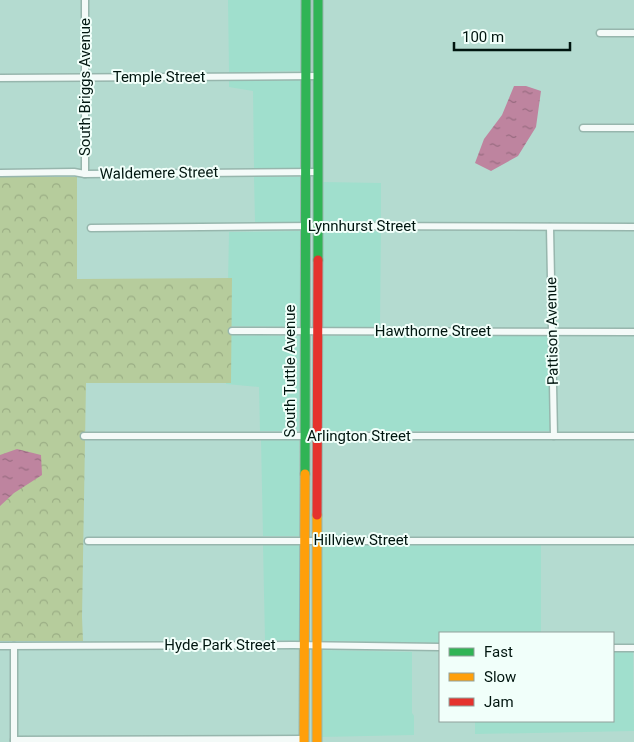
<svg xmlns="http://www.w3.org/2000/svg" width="634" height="742" font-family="Roboto,sans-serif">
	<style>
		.built { fill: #a0dfcd }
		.park { fill: url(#park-crowns) }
		.water { fill: url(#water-ripples) }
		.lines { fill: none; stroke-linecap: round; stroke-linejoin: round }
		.street-casing { stroke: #97b6ad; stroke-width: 9 }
		.fast-casing { stroke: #97b6ad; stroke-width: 11 }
		.slow-casing { stroke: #97b6ad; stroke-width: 11 }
		.jam-casing { stroke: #97b6ad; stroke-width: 11 }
		.street { stroke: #f4faf8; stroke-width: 6 }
		.fast { stroke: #30b455; stroke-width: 9 }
		.slow { stroke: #ff9f0a; stroke-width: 9 }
		.jam { stroke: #e5322d; stroke-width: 9 }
		.labels { text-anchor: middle; stroke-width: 4; stroke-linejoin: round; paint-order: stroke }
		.street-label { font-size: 15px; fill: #00150f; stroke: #f1fffa }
	</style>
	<defs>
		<pattern id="park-crowns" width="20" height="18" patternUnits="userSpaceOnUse" patternTransform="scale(1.25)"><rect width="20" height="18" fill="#b6cc9c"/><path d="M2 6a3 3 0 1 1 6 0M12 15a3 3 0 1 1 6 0" fill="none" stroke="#9bae85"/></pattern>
		<pattern id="water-ripples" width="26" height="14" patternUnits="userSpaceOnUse" patternTransform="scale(1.25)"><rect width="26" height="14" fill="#be849f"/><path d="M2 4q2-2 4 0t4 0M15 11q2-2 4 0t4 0" fill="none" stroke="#986b80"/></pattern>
	</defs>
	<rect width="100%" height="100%" fill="#b4dbd0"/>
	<g class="built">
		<path d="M228,0H302L301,71L229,72Z"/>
		<path d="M301,80V168H254L253,91L229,87V81Z"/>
		<path d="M254,177H301V222H255Z"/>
		<path d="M322,182L381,183V222H322Z"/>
		<path d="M301,231L300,327L229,326V335L300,336L299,431H260L259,387L226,384L229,232Z"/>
		<path d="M322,231H381L380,327H321Z"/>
		<path d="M321,336H548L550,431H321Z"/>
		<path d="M261,440H299V536H263Z"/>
		<path d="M263,545H299L300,641L265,640Z"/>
		<path d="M321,545H541V633H440V643L321,641Z"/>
		<path d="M321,650L412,652V713L414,716V735L321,737Z"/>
		<path d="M613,652H633L634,731L475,734V721H613Z"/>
	</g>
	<path class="park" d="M0,177H77V279L232,278L231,383H86L82,617L83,641H0Z"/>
	<g class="water">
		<path d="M514,86H526L541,91L536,127L518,156L491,171L475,163L484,139L502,115Z"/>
		<path d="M17,449L41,455L42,475L14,493L0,506V455Z"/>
	</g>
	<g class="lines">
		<g class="street-casing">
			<g id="street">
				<path d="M600,33H634"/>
				<path d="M0,78L318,76"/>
				<path d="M583,128H634"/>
				<path d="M0,173L74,172L85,174L317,172"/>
				<path d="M85,174V0"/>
				<path d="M550,227L554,436"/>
				<path d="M91,228L318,226L634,227"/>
				<path d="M232,331L634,332"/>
				<path d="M84,436H634"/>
				<path d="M88,541H634"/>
				<path d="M0,646L293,645L440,647"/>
				<path d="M14,646V742"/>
				<path d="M613,648H634"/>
				<path d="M14,740L304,739"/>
			</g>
		</g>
		<g class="fast-casing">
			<g id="fast">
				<path d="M318,260V0"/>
				<path d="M305,474L306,0"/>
			</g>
		</g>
		<g class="slow-casing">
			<g id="slow">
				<path d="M304,742L305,474"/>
				<path d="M317,742V515"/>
			</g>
		</g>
		<g class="jam-casing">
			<path id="jam" d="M317,515L318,260"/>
		</g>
		<use href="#street" class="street"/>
		<use href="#fast" class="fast"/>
		<use href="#slow" class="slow"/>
		<use href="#jam" class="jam"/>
	</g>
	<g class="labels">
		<g class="street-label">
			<text x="159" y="82">Temple Street</text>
			<text transform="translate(85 87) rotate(-90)" y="5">South Briggs Avenue</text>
			<text transform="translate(159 173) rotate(-1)" y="5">Waldemere Street</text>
			<text x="362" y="231">Lynnhurst Street</text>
			<text x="433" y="336">Hawthorne Street</text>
			<text transform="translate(552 331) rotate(-91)" y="5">Pattison Avenue</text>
			<text transform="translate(290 371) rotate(-90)" y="5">South Tuttle Avenue</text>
			<text x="359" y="441">Arlington Street</text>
			<text x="361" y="545">Hillview Street</text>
			<text x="220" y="650">Hyde Park Street</text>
		</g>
	</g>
	<rect x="439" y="632" width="175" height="90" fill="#f1fffa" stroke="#91a19c"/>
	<rect x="449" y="648" width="25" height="8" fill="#30b455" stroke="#91a19c"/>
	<text x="484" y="657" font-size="15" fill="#00150f">Fast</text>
	<rect x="449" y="673" width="25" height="8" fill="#ff9f0a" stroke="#91a19c"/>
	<text x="484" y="682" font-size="15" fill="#00150f">Slow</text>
	<rect x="449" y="698" width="25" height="8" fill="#e5322d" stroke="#91a19c"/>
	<text x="484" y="707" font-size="15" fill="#00150f">Jam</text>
	<path d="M454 42v8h116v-8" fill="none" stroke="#00150f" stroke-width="2.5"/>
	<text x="462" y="42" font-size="15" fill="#00150f" stroke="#f1fffa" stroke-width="4" paint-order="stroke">100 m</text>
</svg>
